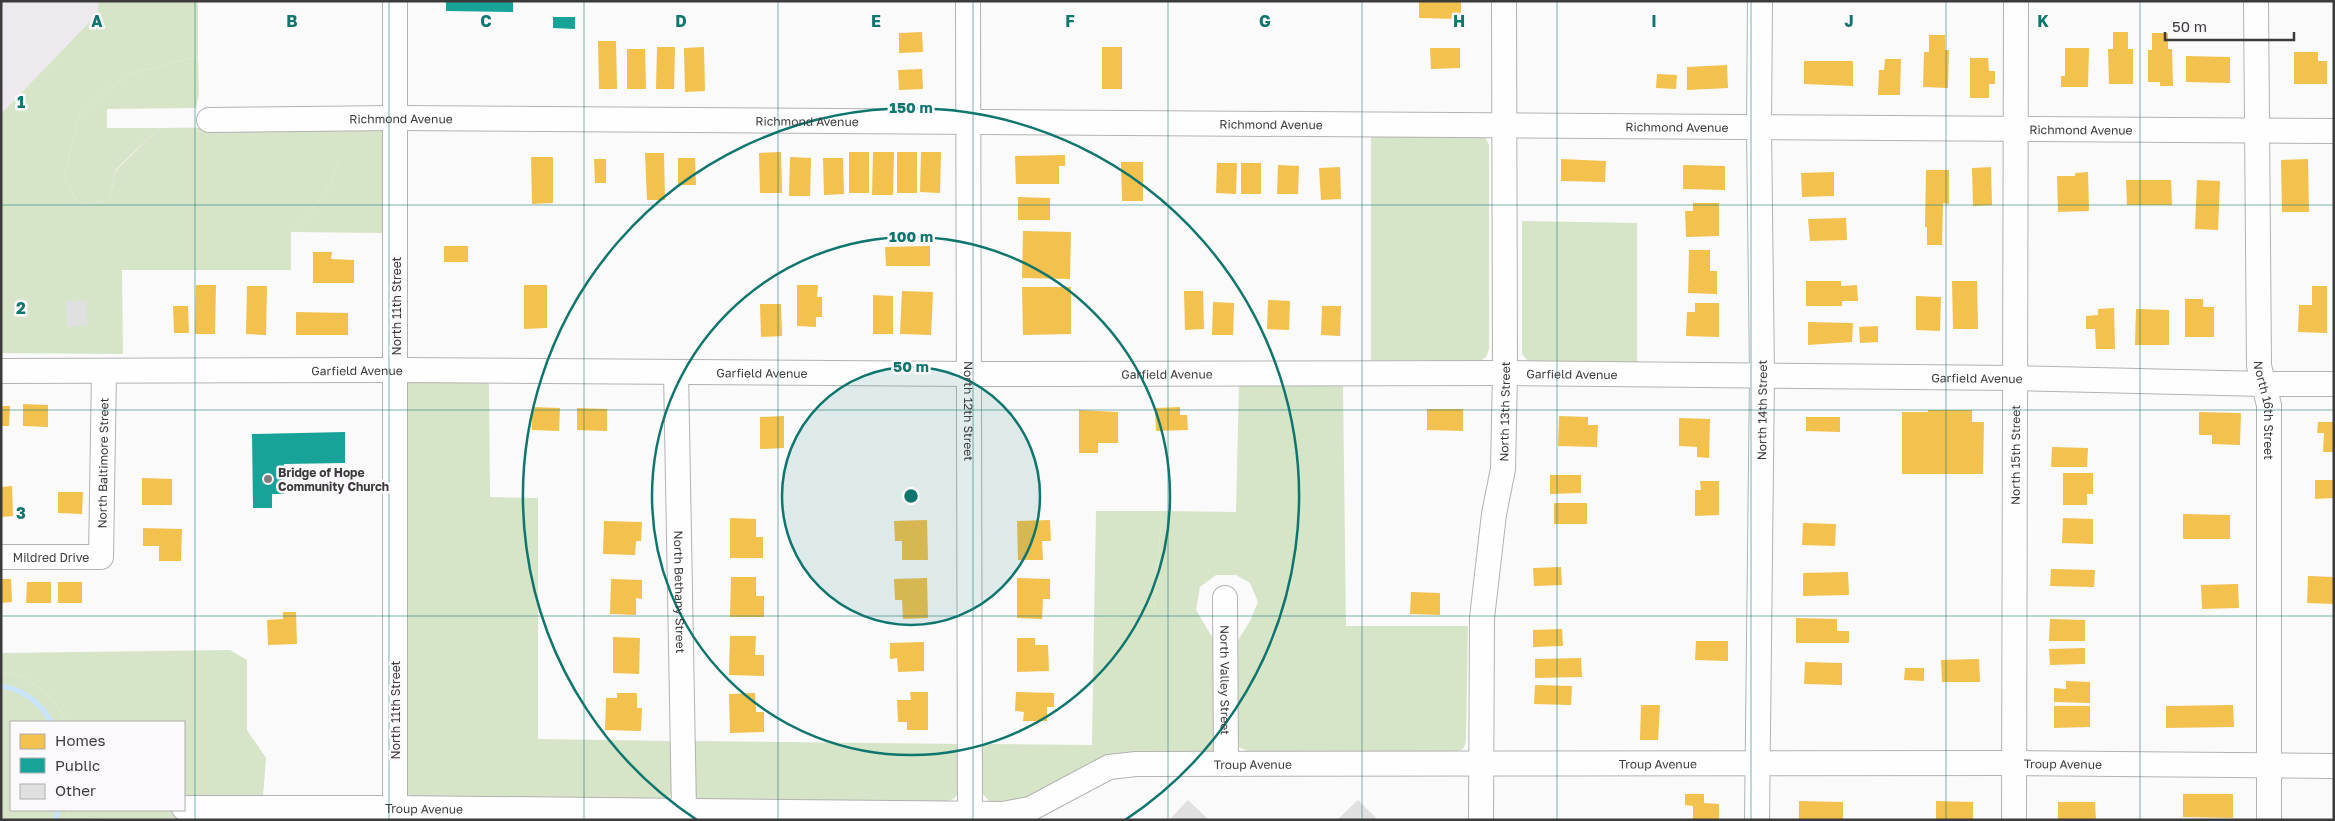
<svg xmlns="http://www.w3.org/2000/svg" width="2335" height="821" font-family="'Golos Text',sans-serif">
	<rect width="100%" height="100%" fill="#fbfafb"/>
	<path fill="#eee9ee" d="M1,1H99L97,14L1,114Z"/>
	<g fill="#d6e4c7">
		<path d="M198,56L199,94L196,108L107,109V128H159L116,169L109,200L79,206L64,175L80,114L127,75Z"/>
		<path d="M366,126L383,127V233L291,232L325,195L339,160Z"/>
		<path d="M1475,134L1485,137L1489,145V349L1486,357L1480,361L1371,360V136Z"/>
		<path d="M1522,221L1637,223V363L1539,364L1527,360L1522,354Z"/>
		<path d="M410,377L489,379L490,497L538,498V739L673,741V792L668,798L658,801L415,799L408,794L405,785V383Z"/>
		<path d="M1239,383L1343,385L1346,626H1468L1466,742L1463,749L1452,753L1249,752L1239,747L1237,730V642L1250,621L1258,602L1250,583L1236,575H1216L1200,587L1196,610L1215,642L1216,742L1213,751L1120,754L1032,798L1009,804L989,801L982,793L980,744L1092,745L1094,619L1154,611L1162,511L1236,512Z"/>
		<path d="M1,672C34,677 52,694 67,722H11V810H69L68,818L383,820H1Z"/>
		<path d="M694,741L960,744V789L955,798L944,803L702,801L694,795Z"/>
	</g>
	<g fill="#d6e5c7">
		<path d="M99,1H198V56L127,75L80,114L64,175L79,206L109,200L116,170L159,128L366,126L367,159L339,160L325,195L291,232V270H122L123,354L1,353V114L97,14Z"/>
		<path d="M1096,511H1162L1154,611L1094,619Z"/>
		<path d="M230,650L247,660V730L266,758L263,797L226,819L68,818L69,810H184V722H67C52,694 34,677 1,672V653Z"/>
	</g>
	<g fill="#f2c14e">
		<path d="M1419,1H1461V19L1419,18Z"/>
		<path d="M922,32L923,52L899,53V33Z"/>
		<path d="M2113,32H2128V49H2133V84H2109L2108,49H2113Z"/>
		<path d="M2152,33H2168V49H2172L2173,86H2160V82H2148V50H2152Z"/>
		<path d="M1929,35H1945V50H1949L1948,88L1923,87L1924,52H1929Z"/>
		<path d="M598,41H616L617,89H599Z"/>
		<path d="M657,47H675L674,89H656Z"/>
		<path d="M704,47L705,91L685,92L684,48Z"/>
		<rect x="1102" y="47" width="20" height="42"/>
		<path d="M1430,48H1460V68L1431,69Z"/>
		<path d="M2065,48H2089L2088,87H2061V76H2065Z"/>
		<path d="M627,49H645L646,89H627Z"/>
		<path d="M2294,52H2318V61H2327V84H2294Z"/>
		<path d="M2186,56L2230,57V83L2186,82Z"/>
		<path d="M1970,58H1988L1989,71H1995V84H1989V98H1970Z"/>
		<path d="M1885,59H1901L1900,95H1878L1879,70H1884Z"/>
		<path d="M1804,61H1853V86L1804,84Z"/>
		<path d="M1727,65L1728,88L1687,90V67Z"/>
		<path d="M922,69L923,89L899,90L898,70Z"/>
		<path d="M1657,74L1677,75L1676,89L1656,88Z"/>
		<path d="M781,152L782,193H760L759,153Z"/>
		<rect x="849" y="152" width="20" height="41"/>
		<path d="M873,152H894L893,195H872Z"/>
		<rect x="897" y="152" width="20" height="41"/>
		<path d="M921,152H941L940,193L920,192Z"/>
		<path d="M645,153H664L665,200H647Z"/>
		<path d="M1065,155V166H1059V184H1016L1015,156Z"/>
		<path d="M531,157H553V203L532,204Z"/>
		<path d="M790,157L811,158L810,196H789Z"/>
		<path d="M678,158H695L696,185H678Z"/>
		<path d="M823,158H843L844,194L824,195Z"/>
		<path d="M594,159H606V183H595Z"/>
		<path d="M1561,159L1606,161L1605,182L1561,181Z"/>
		<path d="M2308,159L2309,212H2282L2281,160Z"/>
		<path d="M1121,162H1143V201H1122Z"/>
		<path d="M1217,163H1237L1236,194L1216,193Z"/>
		<rect x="1241" y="163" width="20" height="31"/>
		<path d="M1278,165L1299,166L1298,194H1277Z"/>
		<path d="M1683,165L1725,166V190L1683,189Z"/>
		<path d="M1340,167L1341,199L1321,200L1319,168Z"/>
		<path d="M1991,167L1992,205L1973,206L1972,168Z"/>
		<path d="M1926,170H1949V204L1943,203L1942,245H1927V227H1925Z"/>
		<path d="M1834,172V196L1802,197L1801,173Z"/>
		<path d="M2088,172L2089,211L2058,212L2057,176H2075V173Z"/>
		<path d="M2126,180H2171L2172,205H2127Z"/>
		<path d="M2197,180L2220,181L2218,230L2195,229Z"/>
		<path d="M1018,197L1050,198V220H1018Z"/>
		<path d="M1693,203H1719V236L1686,237L1685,211H1693Z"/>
		<path d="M1846,218L1847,240L1810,241L1808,219Z"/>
		<path d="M1023,231L1071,232L1070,279L1022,278Z"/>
		<rect x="444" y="246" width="24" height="16"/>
		<path d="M930,246V266H886L885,247Z"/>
		<path d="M1689,250H1710V271H1717V294L1688,293Z"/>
		<path d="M313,252H332L331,259L354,260V283H313Z"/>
		<path d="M1806,281H1841V286L1857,285L1858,301H1842V306H1806Z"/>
		<path d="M1952,281H1977L1978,329H1953Z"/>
		<path d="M196,285H216L215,334H195Z"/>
		<path d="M524,285H547V328L524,329Z"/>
		<path d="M797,285H818L817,297H822V317H816V327L797,326Z"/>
		<path d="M247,286H267L266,335L246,334Z"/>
		<path d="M2312,286H2327V333L2298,332L2299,305H2312Z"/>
		<path d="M1022,287H1071V334L1023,335Z"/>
		<path d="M902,291L933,292L931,335L900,334Z"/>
		<path d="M1184,291H1203L1204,329L1185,330Z"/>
		<path d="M873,295L893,296V334H873Z"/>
		<path d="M1916,296L1941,297L1940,331L1916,330Z"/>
		<path d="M2185,299H2203V307H2214V337H2185Z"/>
		<path d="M1268,300L1290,301L1289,330L1267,329Z"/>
		<path d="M1213,302L1234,303L1233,335H1212Z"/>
		<path d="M1695,303H1719V337L1686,336L1687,312H1695Z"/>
		<path d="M760,304H781L782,336L761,337Z"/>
		<path d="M173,306H188L189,333H174Z"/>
		<path d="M1322,306H1341L1340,336L1321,335Z"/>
		<path d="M2114,308L2115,349H2096L2095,329H2086V316L2098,315V309Z"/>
		<path d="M2136,309L2169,310V345H2135Z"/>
		<path d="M296,312L348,313V335H296Z"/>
		<path d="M1808,322L1853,323L1852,342L1808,345Z"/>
		<path d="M1878,326V342L1860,343L1859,327Z"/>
		<path d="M23,404L48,405V427L23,426Z"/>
		<path d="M1,406H10L9,426H1Z"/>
		<path d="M532,407L560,408L559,431L532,430Z"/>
		<path d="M1180,407V415H1187L1188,430L1156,431L1155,408Z"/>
		<path d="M577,408L607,409V431L577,430Z"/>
		<path d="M1427,409H1463V431L1427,430Z"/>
		<path d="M1079,410L1118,412V443H1098V453H1079Z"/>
		<path d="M1928,410H1972V422H1984L1983,474H1902V412H1928Z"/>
		<path d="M2199,412L2241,413L2240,445L2212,444V435H2199Z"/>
		<path d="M784,416V448L760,449V417Z"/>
		<path d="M1559,416L1588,417V425H1598L1597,447L1558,446Z"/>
		<path d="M1806,417H1840V432L1806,431Z"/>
		<path d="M1679,418L1710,419L1709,458L1697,457V447L1679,446Z"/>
		<path d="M2318,422H2334V452H2323L2324,433H2317Z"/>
		<path d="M2052,447L2088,448L2087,467H2051Z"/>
		<path d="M2063,473H2093V494H2087V505H2063Z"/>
		<path d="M1550,475H1581V493L1550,494Z"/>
		<path d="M142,478L172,479V505H142Z"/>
		<path d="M2315,480H2334V498L2315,499Z"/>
		<path d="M1700,481H1719V515L1695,516V490H1701Z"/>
		<path d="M12,486L13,516L1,517V487Z"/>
		<path d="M58,492H83L82,514L58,513Z"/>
		<rect x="1554" y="503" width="33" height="21"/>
		<path d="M2183,514L2230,515V539H2183Z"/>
		<path d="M730,518L756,519V537H763V558H730Z"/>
		<path d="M2063,518L2093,519V544L2062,543Z"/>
		<path d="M927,520L928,560H902V541H895L894,521Z"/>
		<path d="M1050,520L1051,541H1042L1043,560H1018L1017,521Z"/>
		<path d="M604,521L642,522L641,541H636L635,555L603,554Z"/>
		<path d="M1803,523L1836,524L1835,546L1802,545Z"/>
		<path d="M143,528L182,529L181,561H159V546H143Z"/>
		<path d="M1561,567L1562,585L1534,586L1533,568Z"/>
		<path d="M2051,569L2095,570L2094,587L2050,586Z"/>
		<path d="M1848,572L1849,595L1803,596V573Z"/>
		<path d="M2308,576L2334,577V604L2307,603Z"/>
		<path d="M731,577H756V596H764V617H730Z"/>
		<path d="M927,578L928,618L903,619L902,600H895L894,579Z"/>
		<path d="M1017,578L1050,579V599H1043L1042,619L1017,618Z"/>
		<path d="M1,579H11L12,602L1,603Z"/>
		<path d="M611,579L642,580V599L636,598V615L610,614Z"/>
		<path d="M27,582H51V603H26Z"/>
		<rect x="58" y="582" width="24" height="21"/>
		<path d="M2238,584L2239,608L2202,609L2201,585Z"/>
		<path d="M1411,592L1440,593V615L1410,614Z"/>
		<path d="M283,612H296L297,644L268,645L267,620L283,619Z"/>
		<path d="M1796,618L1837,619V631H1849V643H1796Z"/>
		<path d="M2050,619L2085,620V641H2049Z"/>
		<path d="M1562,629L1563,646L1533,647V630Z"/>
		<path d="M730,636H756L755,655H764V676L729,675Z"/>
		<path d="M613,637L640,638L639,674L613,673Z"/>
		<path d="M1017,638H1035V645H1048L1049,671L1017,672Z"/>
		<path d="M1696,641H1728V661L1695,660Z"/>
		<path d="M924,642V671L898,672L897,658L890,659V643Z"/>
		<path d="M2085,648V664L2050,665L2049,649Z"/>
		<path d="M1581,658L1582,677L1535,678V659Z"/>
		<path d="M1979,659L1980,682H1942L1941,660Z"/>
		<path d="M1805,662L1842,663V685L1804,684Z"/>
		<path d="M1905,668H1924V681L1904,680Z"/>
		<path d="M2066,681L2090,682V703L2054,702V688L2066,689Z"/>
		<path d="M1535,685L1572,686L1571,705L1534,704Z"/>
		<path d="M910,692H928V730H907V722H898L897,700H911Z"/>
		<path d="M1016,692L1054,693V707H1047V721H1023L1024,712L1015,711Z"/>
		<path d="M617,693H637V708H642L641,731L605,730L606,698H617Z"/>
		<path d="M755,693L756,712H764V732L730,733L729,694Z"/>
		<path d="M1641,705H1660L1658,740H1640Z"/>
		<path d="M2233,705L2234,727L2166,728V706Z"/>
		<path d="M2054,706H2090V727L2054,728Z"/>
		<path d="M1685,794H1704V803L1719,804V820H1693V806L1685,805Z"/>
		<path d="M2183,794H2233V818L2183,817Z"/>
		<path d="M1799,801L1843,802V820H1799Z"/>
		<path d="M1936,801L1973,802V820H1936Z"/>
		<path d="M2058,802H2095L2096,820H2058Z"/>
	</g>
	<g fill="#17a398">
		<path d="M446,1H513V12L446,11Z"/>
		<path d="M553,17H575V29L553,28Z"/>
		<path d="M345,432V463L284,464V494H272V508H253L252,434Z"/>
	</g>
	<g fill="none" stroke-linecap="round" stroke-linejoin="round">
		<g stroke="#c9e4fe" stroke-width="5">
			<path d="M1,686C23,689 41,703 51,722"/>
			<path d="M56,820L57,810"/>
		</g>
	</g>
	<g fill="#e1e0e1">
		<path d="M86,300L87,325L67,327L66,301Z"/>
		<path d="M1188,800L1209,820H1169Z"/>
		<path d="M1358,800L1378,820H1337Z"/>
	</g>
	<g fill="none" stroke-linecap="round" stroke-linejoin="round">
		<g stroke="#b3b2b3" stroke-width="26">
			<g id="minor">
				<path id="s1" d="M968,1L970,820"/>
				<path id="s2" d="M2256,1L2259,366L2269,405V820"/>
				<path id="s3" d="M209,120L396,118L2334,131"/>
				<path id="s4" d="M1,371L396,370L971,374L1505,373L2015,378L2265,384H2334"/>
				<path id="s5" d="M676,372L684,811"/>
				<path id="s6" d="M1,557H101L104,371"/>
				<path id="s7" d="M1225,598L1226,764"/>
				<path id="s8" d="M184,808H395L1002,814L1030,809L1109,767L1136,764L2013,763L2334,766"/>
				<path d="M395,820V1"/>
				<path id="s9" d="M1481,820L1482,618L1494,514L1503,469L1505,373L1504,1"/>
				<path id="s10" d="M1757,820L1762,375L1759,128L1760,1"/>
				<path id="s11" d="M2014,820L2016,1"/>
			</g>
		</g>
		<use href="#minor" stroke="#fefefe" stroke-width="24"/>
	</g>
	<path fill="none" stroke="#0f766e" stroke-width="1" stroke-opacity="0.55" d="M195,1V820M389,1V820M584,1V820M778,1V820M973,1V820M1168,1V820M1362,1V820M1557,1V820M1751,1V820M1946,1V820M2140,1V820M1,205H2334M1,410H2334M1,616H2334"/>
	<circle cx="911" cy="496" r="129" fill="#0f766e" fill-opacity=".12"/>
	<g fill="none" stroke="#0f766e" stroke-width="2.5">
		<circle cx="911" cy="496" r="129"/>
		<circle cx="911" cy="496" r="259"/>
		<path d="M697 820A388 388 0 1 1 1125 820"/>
	</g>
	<circle fill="#7f7e7f" stroke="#fcf9fc" stroke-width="2" cx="268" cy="479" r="5"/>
	<g text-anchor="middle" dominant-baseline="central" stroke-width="5" stroke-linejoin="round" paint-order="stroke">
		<g font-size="12" fill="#3c3b3c" stroke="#fcf9fc">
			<text stroke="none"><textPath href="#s3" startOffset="192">Richmond Avenue</textPath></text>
			<text stroke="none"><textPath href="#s3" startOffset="598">Richmond Avenue</textPath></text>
			<text stroke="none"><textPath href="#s3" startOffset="1062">Richmond Avenue</textPath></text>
			<text stroke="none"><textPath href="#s3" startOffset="1468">Richmond Avenue</textPath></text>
			<text stroke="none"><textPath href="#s3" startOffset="1872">Richmond Avenue</textPath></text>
			<text transform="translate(396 306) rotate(-90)">North 11th Street</text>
			<text stroke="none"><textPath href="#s4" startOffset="356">Garfield Avenue</textPath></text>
			<text stroke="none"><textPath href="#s4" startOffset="761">Garfield Avenue</textPath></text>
			<text stroke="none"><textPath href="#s4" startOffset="1166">Garfield Avenue</textPath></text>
			<text stroke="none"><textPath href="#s4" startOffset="1571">Garfield Avenue</textPath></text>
			<text stroke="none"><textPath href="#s4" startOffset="1976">Garfield Avenue</textPath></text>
			<text stroke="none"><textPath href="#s1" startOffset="410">North 12th Street</textPath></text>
			<text stroke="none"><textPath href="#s2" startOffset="410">North 16th Street</textPath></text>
			<text stroke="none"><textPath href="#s9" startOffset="410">North 13th Street</textPath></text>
			<text stroke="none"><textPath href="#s10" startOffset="410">North 14th Street</textPath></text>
			<text stroke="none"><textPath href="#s11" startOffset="365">North 15th Street</textPath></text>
			<text stroke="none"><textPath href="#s6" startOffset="194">North Baltimore Street</textPath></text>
			<text stroke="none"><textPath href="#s6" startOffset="50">Mildred Drive</textPath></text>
			<text stroke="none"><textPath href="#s5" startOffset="220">North Bethany Street</textPath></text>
			<text stroke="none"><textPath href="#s7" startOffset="82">North Valley Street</textPath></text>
			<text transform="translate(395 710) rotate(-90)">North 11th Street</text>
			<text stroke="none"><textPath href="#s8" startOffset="1080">Troup Avenue</textPath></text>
			<text stroke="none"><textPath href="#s8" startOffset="1485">Troup Avenue</textPath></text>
			<text stroke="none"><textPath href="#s8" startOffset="1890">Troup Avenue</textPath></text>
			<text stroke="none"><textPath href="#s8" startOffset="240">Troup Avenue</textPath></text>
		</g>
		<g font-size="12" font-weight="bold" fill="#3c3b3c" stroke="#fcf9fc" text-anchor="start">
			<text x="278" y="472">Bridge of Hope<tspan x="278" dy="14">Community Church</tspan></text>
		</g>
	</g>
	<g font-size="16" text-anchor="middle" font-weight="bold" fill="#0f766e" stroke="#fcf9fc" stroke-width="5" stroke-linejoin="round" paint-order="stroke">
		<text x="97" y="27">A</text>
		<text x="292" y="27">B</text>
		<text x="486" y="27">C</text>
		<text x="681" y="27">D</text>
		<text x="876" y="27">E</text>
		<text x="1070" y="27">F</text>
		<text x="1265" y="27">G</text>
		<text x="1459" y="27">H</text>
		<text x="1654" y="27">I</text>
		<text x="1849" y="27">J</text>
		<text x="2043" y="27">K</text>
		<text x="21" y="108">1</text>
		<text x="21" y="314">2</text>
		<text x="21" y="519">3</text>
	</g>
	<circle cx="911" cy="496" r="8" fill="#0f766e" stroke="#fcf9fc" stroke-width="2.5"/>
	<g font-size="15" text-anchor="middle" font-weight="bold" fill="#0f766e" stroke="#fcf9fc" stroke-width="5" stroke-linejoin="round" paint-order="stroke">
		<text x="911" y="113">150 m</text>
		<text x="911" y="242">100 m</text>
		<text x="911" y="372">50 m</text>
	</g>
	<rect width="2335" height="821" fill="none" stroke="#3c3b3c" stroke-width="5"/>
	<rect x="10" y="721" width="175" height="90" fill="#fcf9fc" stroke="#afadaf"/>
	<rect x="20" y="734" width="25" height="15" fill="#f2c14e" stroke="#afadaf"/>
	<text x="55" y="746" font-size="15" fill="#3c3b3c">Homes</text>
	<rect x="20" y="758" width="25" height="15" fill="#17a398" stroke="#afadaf"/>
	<text x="55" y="771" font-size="15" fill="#3c3b3c">Public</text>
	<rect x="20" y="784" width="25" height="15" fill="#e1e0e1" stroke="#afadaf"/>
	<text x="55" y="796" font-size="15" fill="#3c3b3c">Other</text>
	<path d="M2165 32v8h129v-8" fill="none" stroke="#3c3b3c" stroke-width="2.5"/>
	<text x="2172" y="32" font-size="15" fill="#3c3b3c" stroke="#fcf9fc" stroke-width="4" paint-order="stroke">50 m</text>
</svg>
